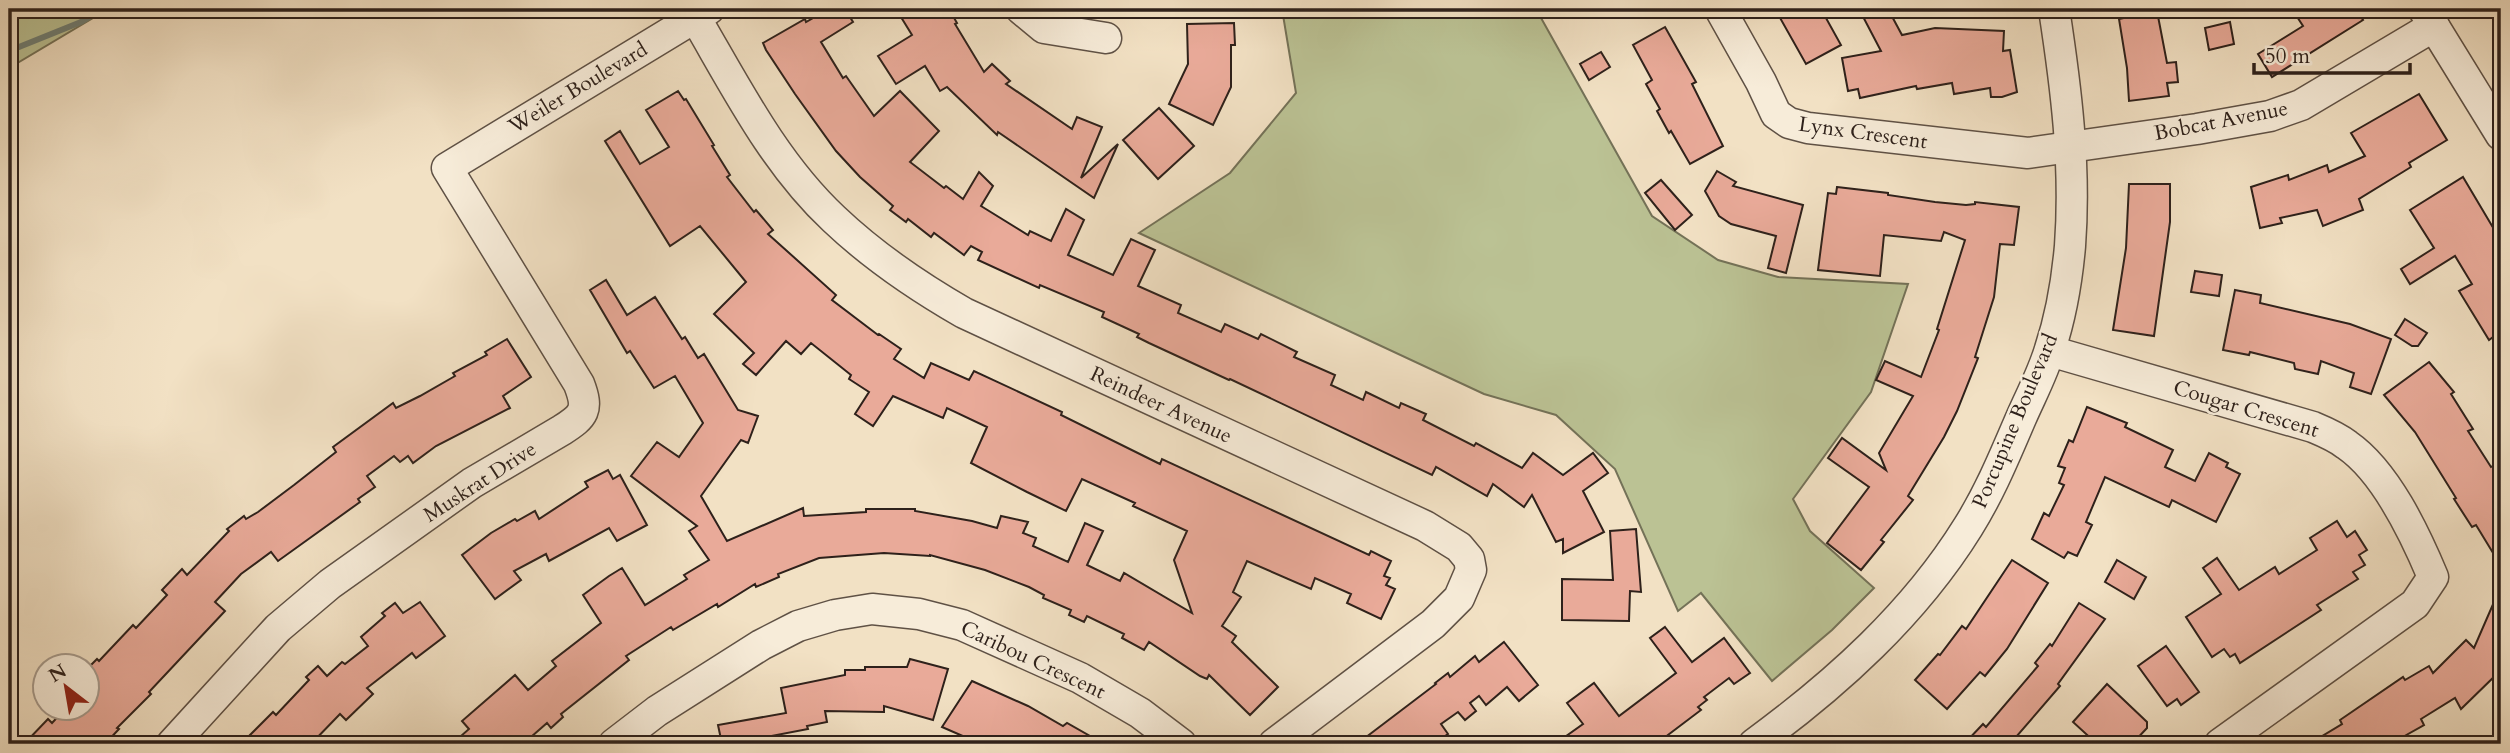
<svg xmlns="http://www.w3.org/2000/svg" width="2510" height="753" font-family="Cardo,serif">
	<rect width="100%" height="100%" fill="#f2e1c4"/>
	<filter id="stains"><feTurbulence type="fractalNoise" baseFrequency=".00286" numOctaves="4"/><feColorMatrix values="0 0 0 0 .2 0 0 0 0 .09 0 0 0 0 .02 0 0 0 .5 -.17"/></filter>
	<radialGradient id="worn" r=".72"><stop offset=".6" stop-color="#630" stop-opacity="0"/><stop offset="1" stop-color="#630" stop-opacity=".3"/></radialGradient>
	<g fill="#bbc294" stroke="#747258" stroke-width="2">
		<path d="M9,9H108L9,68Z"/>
		<path d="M1282,9H1536L1652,216L1718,260L1778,277L1908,284L1871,392L1793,499L1810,531L1874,588L1832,630L1772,681L1701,593L1678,611L1615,469L1556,415L1484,394L1139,233L1230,173L1296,93Z"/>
	</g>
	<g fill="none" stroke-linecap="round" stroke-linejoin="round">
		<path stroke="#6f7f76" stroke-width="6" d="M9,51L81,22L103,9"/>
	</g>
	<g fill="#e9aa99" stroke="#2e211b" stroke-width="2">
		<path d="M829,9H845L853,22L821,42L843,78L846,76L874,116L900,91L939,131L910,162L944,188L946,186L963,199L979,172L993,186L981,206L1028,235L1030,231L1051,241L1066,209L1084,220L1068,255L1113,275L1131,239L1155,250L1138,286L1181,305L1178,313L1221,332L1225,324L1258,339L1261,334L1297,352L1294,357L1335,375L1331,385L1363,400L1366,392L1399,408L1401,403L1426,414L1423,420L1474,446L1476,443L1522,468L1533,453L1563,475L1593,453L1608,473L1583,491L1604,532L1563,553V539L1556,542L1532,495L1524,507L1493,484L1487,496L1436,467L1432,475L1230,379L1229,380L1149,343L1137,337L1139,334L1102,317L1104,312L1040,285L1039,288L978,260L982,252L971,246L964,255L934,233L931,237L908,219L906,222L890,210L893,206L860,177L836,151L795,94L766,50L763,43L805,19L806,22Z"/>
		<path d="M896,9H949L957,23L955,24L984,72L992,64L1010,81L1006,84L1072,129L1077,117L1102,127L1081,178L1118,144L1094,198L998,132L997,135L947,87L940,91L925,66L896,84L878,56L912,35Z"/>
		<path d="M1775,9H1821L1841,45L1806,64Z"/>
		<path d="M1859,9H1888L1902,35L1935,28L2004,31L2003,51L2010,50L2017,92L2002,97H1991L1990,88L1954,94L1952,83L1917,89L1916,86L1860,98L1858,89L1848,91L1842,58L1881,51Z"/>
		<path d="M2292,9H2356L2363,20L2272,77L2258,54L2303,26Z"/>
		<path d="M2157,11L2167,63L2176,62L2178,82L2167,83L2169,96L2129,101L2127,68L2119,19Z"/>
		<path d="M2230,22L2234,44L2209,50L2205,28Z"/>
		<path d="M1234,23L1235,45H1231V87L1213,125L1169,104L1188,64L1187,24Z"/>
		<path d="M1665,27L1696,82L1692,84L1723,146L1690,164L1671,131L1669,133L1657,111L1660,109L1646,84L1652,80L1633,45Z"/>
		<path d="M1601,52L1610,67L1589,80L1580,64Z"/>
		<path d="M678,91L684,100L686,99L714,145L712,146L730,175L727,177L754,212L756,210L773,230L768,234L836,295L832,300L878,335L879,334L901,349L894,359L924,378L931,363L969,380L974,371L1062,412L1061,415L1160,464L1162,459L1369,555L1371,551L1391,561L1384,576L1390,578L1386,585L1395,589L1381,619L1347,603L1351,594L1315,578L1311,589L1247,561L1233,592L1241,597L1222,626L1236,636L1232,642L1278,687L1250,715L1209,675L1207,679L1200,676L1149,642L1144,650L1122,638L1124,634L1087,616L1084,622L1069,615L1071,610L1043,598L1044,595L1029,587L985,570L930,555V556L884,553L819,558L778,574L779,577L756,587L755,584L718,607L717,604L673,630L671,627L626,656L629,660L561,714L563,717L551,728L547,723L523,744H452L469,729L462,721L515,675L528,690L556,666L552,661L601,623L583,595L609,576L622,568L645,605L687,579L684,575L709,560L689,531L697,526L631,476L657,442L679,457L703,423L675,376L654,388L630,351L627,353L590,290L606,280L627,315L655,297L682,339L685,337L698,358L704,354L738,410L758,416L748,443L741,440L701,496L727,541L803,508L804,516L866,512V509H915V511L972,521L997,528L1001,516L1028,522L1023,533L1036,538L1033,546L1068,562L1085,523L1103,531L1087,565L1120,581L1124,573L1192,613L1174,560L1187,531L1133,506L1135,503L1082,479L1066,511L1027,492L971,463L987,427L947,408L943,418L893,396L873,426L855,414L869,392L849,379L851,375L811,343L801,354L786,341L756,375L743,364L754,353L714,314L746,282L700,226L670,246L605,141L620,131L640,164L669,147L646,110Z"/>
		<path d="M2419,94L2447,140L2409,163L2411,167L2359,199L2363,210L2323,226L2317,210L2280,218L2282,223L2260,228L2251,187L2288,175L2289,180L2327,165L2329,172L2365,156L2351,133Z"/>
		<path d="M1159,108L1194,146L1158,179L1123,140Z"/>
		<path d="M1717,171L1736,182L1733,186L1803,205L1786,273L1768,268L1776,236L1731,224L1719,216L1705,191Z"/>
		<path d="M2463,177L2501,241V331L2489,340L2459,291L2472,284L2455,256L2410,284L2401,269L2434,248L2410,210Z"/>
		<path d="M1661,180L1692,215L1675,230L1645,193Z"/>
		<path d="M2129,184H2170V222L2154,336L2113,330L2126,248Z"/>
		<path d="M1837,187L1888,193V195L1935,202L1966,205L1975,204V202L2019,207L2014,245L2000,244L1994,297L1975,357L1978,358L1957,411L1944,437L1908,496L1913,500L1881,540L1884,542L1861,570L1827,543L1869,487L1828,458L1842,438L1886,470L1879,453L1913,396L1876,380L1885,361L1921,377L1939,330L1937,329L1965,240L1944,232L1941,241L1884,235L1880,276L1818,270L1828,193L1836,194Z"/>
		<path d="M2195,271L2222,275L2219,296L2191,292Z"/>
		<path d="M2235,290L2261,295L2260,303L2350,324L2391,339L2371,394L2350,387L2354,373L2321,361L2318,374L2295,369L2294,363L2250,352L2249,355L2223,350Z"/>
		<path d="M2405,319L2427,333L2418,346H2412L2395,335Z"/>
		<path d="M507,339L531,377L503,396L510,408L436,446L413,463L408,456L400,462L394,456L367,476L375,487L358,499L360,502L278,561L271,552L241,574L215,602L225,611L149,692L151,694L117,728L119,729L105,744H24L48,719L52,723L66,708H88V668L97,659L99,661L133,625L136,628L167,595L162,590L182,569L187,575L229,531L227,529L244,516L246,519L258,512L294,485L336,452L333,447L393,403L396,408L420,396L455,376L453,373L487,355L485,352Z"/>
		<path d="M2429,362L2454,392L2451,394L2473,429L2468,431L2491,467L2501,461V566L2476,525L2472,527L2454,499L2456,498L2415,432L2384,395Z"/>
		<path d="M2087,407L2127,423L2125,427L2173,450L2165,467L2195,481L2209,453L2228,463L2226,467L2240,474L2216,522L2172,500L2169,507L2105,477L2086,522L2092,525L2077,556L2068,552L2064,558L2032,539L2044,513L2049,516L2064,485L2059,483L2065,468L2058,466L2069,440L2073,442Z"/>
		<path d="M608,470L613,479L620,475L647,525L617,541L609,528L549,561L546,554L514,571L521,580L495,599L462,555L491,533L515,519L517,521L535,511L539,519L588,487L585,482Z"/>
		<path d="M2337,521L2347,537L2355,531L2367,550L2359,555L2365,565L2353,572L2358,579L2317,605L2321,610L2240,663L2235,654L2230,657L2224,649L2212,657L2186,617L2221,594L2203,568L2217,558L2239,590L2275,567L2279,574L2317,550L2310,538Z"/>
		<path d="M1636,529L1641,592L1630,591L1629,621L1562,620V579L1613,580L1610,531Z"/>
		<path d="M2012,560L2048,583L2007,649L1985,676L1980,672L1947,709L1915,680L1938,654L1940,655L1962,626L1966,629Z"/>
		<path d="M2117,560L2146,577L2134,599L2105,582Z"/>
		<path d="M2501,586V670L2461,709L2455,698L2421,719L2424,725L2401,738L2405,744H2309L2342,724L2340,720L2403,677L2405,680L2429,666L2433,673L2466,640L2474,648Z"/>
		<path d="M420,602L445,636L416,658L412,653L367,688L373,694L346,720L340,714L311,744H241L273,712L276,715L309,680L306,677L318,666L327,676L342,662L345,664L368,646L361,637L385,616L382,613L395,603L403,613Z"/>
		<path d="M2079,603L2105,619L2058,684L2060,686L2010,744H1964L1983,724L1986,727L2038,666L2035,663L2050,644L2052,646Z"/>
		<path d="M1665,627L1692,662L1724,638L1750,673L1734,684L1729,678L1704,697L1707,700L1698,707L1701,710L1656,744H1555L1583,724L1567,703L1594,683L1619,716L1676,673L1650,638Z"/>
		<path d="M1504,642L1538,685L1519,701L1507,687L1486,705L1479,696L1470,703L1476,711L1465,720L1458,712L1441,724L1448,734L1433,744H1357L1436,684L1435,683L1448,673L1450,677L1475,656L1479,662Z"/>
		<path d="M2166,646L2199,692L2181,705L2177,699L2167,706L2138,666Z"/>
		<path d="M910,659L948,669L933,720L884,706V712L825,711L827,722L807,726L808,729L766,737L767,744H722L718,725L786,713L781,688L845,675V670H865V667H907Z"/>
		<path d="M972,681L1028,706L1063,726L1067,723L1104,744H981L942,727Z"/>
		<path d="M2107,684L2147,722V728L2133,743L2127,738L2121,744H2097L2073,722Z"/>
	</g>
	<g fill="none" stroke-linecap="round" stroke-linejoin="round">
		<g stroke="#5f5145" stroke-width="33">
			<g id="minor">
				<path d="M1021,9L1044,28L1106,38"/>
				<path d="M1720,9L1761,82L1776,114L1789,123L1808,128L2028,153L2197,129L2270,116L2301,105L2434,26"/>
				<path d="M2424,10L2501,135"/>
				<path d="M695,17C736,87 774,163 834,219C873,256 917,286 964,313L1425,526L1459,547L1469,559L1471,570L1459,598L1433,624L1274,744"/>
				<path d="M2050,351L2313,427C2325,432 2337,437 2347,445C2386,472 2415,534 2433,577L2415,604L2220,744"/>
				<path d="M172,744L278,628L330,584L472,483L562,430C584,416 589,410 579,384L447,168L709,9"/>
				<path d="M614,744L657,711L761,645L798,626L835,615L872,609L919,614L962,625L1080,678L1140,713L1181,744"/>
				<path d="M1754,744C1836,684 1914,614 1968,527C1990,492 2005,455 2021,418C2031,395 2043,373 2050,349C2061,316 2067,280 2070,246C2076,166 2066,87 2054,9"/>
			</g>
		</g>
		<use href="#minor" stroke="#f7ecd9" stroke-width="30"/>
	</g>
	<g text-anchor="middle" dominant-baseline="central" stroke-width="5" stroke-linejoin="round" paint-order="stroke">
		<g font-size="21" fill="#2e211b" stroke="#f7ecd9">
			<text transform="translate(578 88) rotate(-31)">Weiler Boulevard</text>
			<text transform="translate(2221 121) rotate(-11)">Bobcat Avenue</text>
			<text transform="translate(1863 133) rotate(8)">Lynx Crescent</text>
			<text transform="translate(1161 405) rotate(25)">Reindeer Avenue</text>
			<text transform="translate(2246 409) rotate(17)">Cougar Crescent</text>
			<text transform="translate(2015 421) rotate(-67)">Porcupine Boulevard</text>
			<text transform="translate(480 482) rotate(-33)">Muskrat Drive</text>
			<text transform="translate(1033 660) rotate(25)">Caribou Crescent</text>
		</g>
	</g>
	<rect width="2510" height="753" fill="none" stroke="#f2e1c4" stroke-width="35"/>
	<rect x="10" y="10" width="2489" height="732" fill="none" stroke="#2e211b" stroke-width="3.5"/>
	<rect x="18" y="18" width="2475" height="718" fill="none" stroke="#2e211b" stroke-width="2"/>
	<g transform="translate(66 687) rotate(329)"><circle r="33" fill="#f7ecd9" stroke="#a79b8d" stroke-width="2"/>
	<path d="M0-5L12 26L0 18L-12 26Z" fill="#8f2418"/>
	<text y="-10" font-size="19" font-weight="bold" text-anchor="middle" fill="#2e211b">N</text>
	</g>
	<path d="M2254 63v10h156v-10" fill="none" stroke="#2e211b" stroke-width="3.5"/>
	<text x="2265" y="63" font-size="21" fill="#2e211b" stroke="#f7ecd9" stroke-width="5" paint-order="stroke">50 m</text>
	<rect width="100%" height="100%" filter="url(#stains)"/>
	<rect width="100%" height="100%" fill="url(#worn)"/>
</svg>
